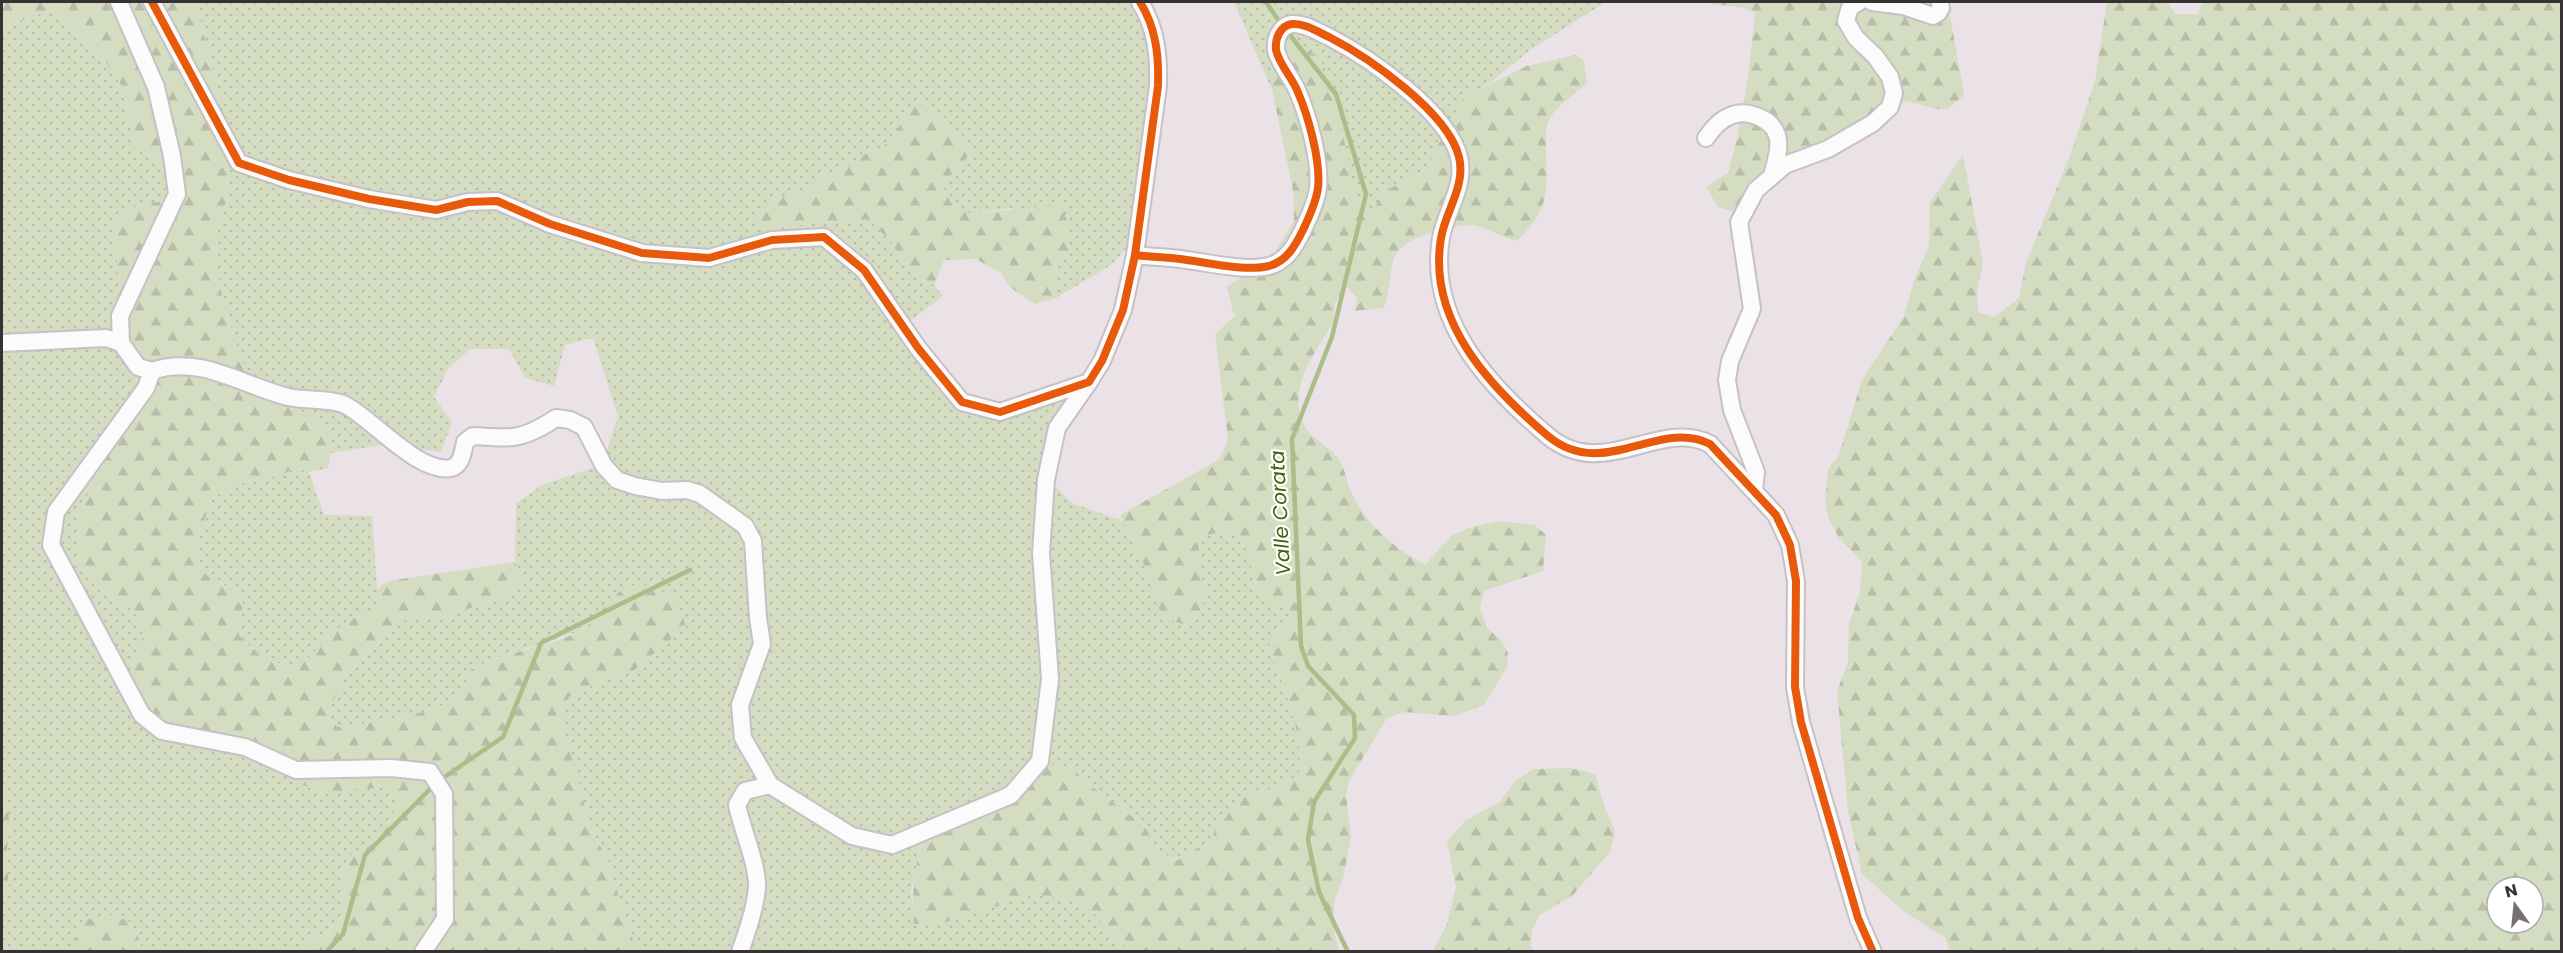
<svg xmlns="http://www.w3.org/2000/svg" width="2563" height="953" font-family="Poppins,sans-serif">
	<defs>
		<pattern id="grass-dots" width="8" height="8" patternUnits="userSpaceOnUse" patternTransform="scale(1.5)"><rect width="8" height="8" fill="#d4dcc2"/><path d="M2 2h.1M6 6h.1" fill="none" stroke="#b7bda7" stroke-width="1.8" stroke-linecap="round"/></pattern>
		<pattern id="forest-firs" width="22" height="20" patternUnits="userSpaceOnUse" patternTransform="scale(1.5)"><rect width="22" height="20" fill="#d4dcc2"/><path d="M5 1l3.5 6h-7zM16 11l3.5 6h-7z" fill="#b7bda7"/></pattern>
	</defs>
	<rect width="100%" height="100%" fill="#ebe2e7"/>
	<g fill="url(#grass-dots)">
		<path d="M196,2H787L793,5L795,2H1144L1156,78L1144,126L1132,243L1111,265L1056,298L1054,273L1069,250L1012,208L972,214L954,209L942,185L964,162L956,131L941,114L907,110L897,131L884,146L861,156L841,170L823,174L813,189L769,201L766,233L801,225L868,219L888,239L919,280L934,285L943,296L901,328L956,404L993,420L1026,407L1064,401L1053,447L1041,471L1072,503L1123,521L1147,571L1163,617L1186,625L1198,614L1205,598L1197,556L1202,536L1224,531L1241,537L1251,558L1254,582L1279,605L1293,612L1269,646C1283,689 1304,728 1299,774L1277,788L1247,794L1228,814L1206,844L1177,861L1156,849L1145,826L1091,786L1071,767L1001,795L921,844L911,892L915,924L993,906L1032,895L1062,898L1083,904L1097,916L1114,937L1133,951H637L624,915L608,860L593,834L587,814L561,719L567,698L606,679L632,672L685,626L621,591L606,608L580,631L494,659L470,670C468,677 464,690 459,695C437,715 368,724 338,727L326,716L345,676L374,648L393,623L415,618L442,617L489,602L514,593L523,582L515,562L516,503L544,484L602,465L618,416L593,338L565,345L554,386L525,378L509,349H470L448,369L434,397L452,422L441,452L388,444L331,453L329,437L250,380L238,350L223,301L217,270L218,230L228,193L230,141Z"/>
		<path d="M1234,2H1606L1530,50L1490,83L1465,96L1437,143L1429,166L1406,181L1382,192L1374,214L1356,198L1341,132L1270,53L1272,90Z"/>
		<path d="M57,10L98,51L122,86L130,126L161,164L167,180L164,201L142,204L114,216L119,291L111,314L131,355L140,388L99,469L79,515L78,559L91,581L102,592L127,606L140,617L143,637L133,665L201,735H231L242,745L365,788H387L403,800L370,846L349,856L340,886L343,913L328,932L306,943L302,951H142L139,939L70,949V951H2V898L9,885L6,859L10,822L2,787V34L25,18Z"/>
		<path d="M297,469L309,472L324,515L372,516L377,589L382,608L356,617L330,634L312,655L298,666C268,665 252,651 234,629L242,613L226,586L203,574L196,550L201,525L213,498L235,483L256,482Z"/>
	</g>
	<g fill="url(#forest-firs)" fill-rule="evenodd">
		<path d="M2,2H196L230,141L228,193L218,230L217,270L223,301L238,350L250,380L317,420L329,437L331,453L328,468L309,472L297,469L256,482L235,483L213,498L202,525L196,550L203,573L243,597L242,613L234,629C253,652 267,665 298,666L312,655L329,634L356,617L382,608L377,589L388,581L515,562L523,582L514,593L489,602L442,617L415,618L393,623L374,648L345,676L326,717L338,727C368,724 437,715 459,695C464,690 468,677 470,670C504,651 544,649 578,632C595,623 608,600 621,591C641,577 664,588 677,604C682,610 683,619 686,626L632,672L606,679L567,698L561,719L587,814L593,834L608,860L624,915L637,951H302L306,943L328,932L343,913L340,886L349,856L370,846L402,800L387,788H365L323,794L288,778L231,735L160,738L133,717L128,693L133,665L143,637L140,617L127,606L101,592L91,581L78,559L79,514L99,469L140,388L131,355L111,314L119,291L114,216L142,204L164,201C169,165 162,165 134,147L122,86L98,51L57,10L25,18L2,34Z"/>
		<path d="M1711,2H1940L1950,15L1964,95L1948,109H1936L1906,101L1878,111L1782,171L1742,214L1718,207L1706,187L1728,173C1743,121 1750,67 1755,13L1744,8L1713,4Z"/>
		<path d="M2107,2H2168L2175,14H2198L2202,2H2561V951H1950L1945,938L1902,910L1862,874L1848,811L1837,691L1848,662L1849,624L1860,592L1862,562L1839,538L1828,518L1825,499L1828,469L1839,455L1862,380L1904,316L1915,278L1929,246L1930,202L1963,155L1983,263L1977,293L1978,312L1994,317L2019,298L2026,263L2069,158L2095,81ZM2497,887H2533V923H2497Z"/>
		<path d="M1294,40L1320,58L1333,88L1356,198L1373,214L1382,192L1406,181L1429,166L1437,143L1465,96L1527,66L1576,55L1584,61L1587,83C1578,91 1555,108 1550,118C1544,129 1546,142 1546,154C1548,196 1547,211 1517,241C1508,239 1477,225 1474,225C1453,225 1402,236 1394,258C1389,273 1390,291 1384,308L1355,311L1357,298L1347,287C1344,292 1338,297 1336,302C1333,309 1336,318 1332,324C1316,352 1290,383 1301,418C1307,440 1333,445 1342,465C1346,474 1347,483 1351,492C1368,527 1392,546 1425,565L1452,535L1475,526L1499,521L1535,525L1546,535L1543,571L1484,591L1480,608L1487,628L1501,640L1508,653L1507,667L1484,705L1454,716L1404,712L1387,718L1349,781L1346,795L1351,837L1343,878L1334,902V930L1339,951H1133L1114,937L1097,916L1083,904L1062,898L1032,895L946,922L914,924C911,886 914,856 932,822L1001,795L1018,772L1038,763L1071,767L1091,786L1145,826L1156,849L1176,861L1206,844L1228,814L1247,794L1277,788L1299,774C1304,728 1283,689 1269,646L1293,612L1260,599C1253,578 1250,557 1241,537L1224,531L1202,536L1197,556L1205,598L1198,614L1186,625L1162,617L1147,571L1120,515L1220,459L1228,439L1215,334L1236,315H1234L1227,287L1274,254L1294,220L1293,191L1271,84L1270,53Z"/>
		<path d="M925,103L941,114L975,149L942,185L954,209L972,214L1061,204L1069,227V250L1054,273L1056,298L1035,304L1011,288L1001,273L976,259L944,260L934,285L919,280L888,239L868,219L801,225L766,233L758,219L762,210L769,201L812,189L823,174L841,170L861,156L884,146L897,131L907,110Z"/>
		<path d="M1570,768L1595,774L1603,803L1615,831L1610,852L1572,896L1539,915L1532,931L1531,946L1534,951H1433L1447,924L1456,887L1447,841L1466,820L1500,802L1516,780L1534,769Z"/>
		<path d="M2,787L10,822L6,859L9,885L2,898Z"/>
		<path d="M108,914L129,921L139,939L142,951H70L83,921Z"/>
	</g>
	<g fill="none" stroke-linecap="round" stroke-linejoin="round">
		<g stroke="#abbd88" stroke-width="4.5">
			<path d="M1266,2L1281,24"/>
			<path d="M1286,30L1336,94L1366,194L1332,337L1292,439L1301,646L1308,666L1354,715L1355,738L1314,802L1308,840L1319,892L1348,952"/>
			<path d="M440,780L503,737L541,643L690,570"/>
			<path d="M326,952L343,934L365,855L434,785"/>
		</g>
		<g stroke="#c7c0c4" stroke-width="20">
			<g id="minor">
				<path d="M119,2L156,87L172,156L177,194L120,316L121,343"/>
				<path d="M152,2L239,163L289,180L369,199L436,210L468,202L497,201L550,224L642,253L709,258L772,240L824,237L864,270L918,348L962,402L1000,412L1089,382L1102,361L1123,310L1135,255L1158,86C1159,55 1156,28 1140,2"/>
				<path d="M1872,2L1903,6L1933,16L1938,13L1941,8L1940,2"/>
				<path d="M1706,138C1712,129 1719,120 1730,116C1745,109 1771,117 1777,135C1781,148 1775,163 1772,176"/>
				<path d="M1135,255C1150,257 1165,257 1180,259C1205,262 1245,272 1269,266C1287,261 1295,246 1303,230C1309,217 1316,203 1318,188C1321,161 1308,115 1297,90C1291,76 1279,64 1276,50C1275,38 1280,26 1292,24C1305,23 1318,32 1329,37C1368,57 1448,112 1459,157C1466,186 1446,210 1441,238C1427,321 1490,387 1548,436C1603,482 1659,418 1710,444L1776,515L1790,545L1796,581L1795,687L1801,722L1858,918L1873,952"/>
				<path d="M2,343L106,338L121,343L138,367L152,371"/>
				<path d="M152,371C200,354 243,386 288,397C304,401 333,398 347,406C373,420 419,474 451,468C462,465 463,451 465,442L473,436C512,439 523,440 556,418L570,420L584,427L604,466L617,480L635,486L662,491L687,490L700,494L745,526L753,541L758,618L762,644L740,705L743,738L770,785"/>
				<path d="M152,371L146,388L56,512L51,545L142,715L162,731L245,747L296,770L391,768L430,772L444,794L445,919L423,952"/>
				<path d="M1754,490L1756,472L1732,410L1727,380L1730,361L1752,309L1739,222L1756,190L1785,165L1828,149L1873,123L1890,107L1894,93L1890,77L1875,56L1856,38L1846,21L1850,7L1859,2"/>
				<path d="M770,785L852,836L892,845L1011,795L1040,761L1050,679L1041,553L1046,480L1057,428L1089,382"/>
				<path d="M740,952C747,932 755,909 757,888C758,865 742,829 737,805L745,791L770,785"/>
			</g>
		</g>
		<use href="#minor" stroke="#fcfbfb" stroke-width="16"/>
		<g stroke="#fff" stroke-width="11">
			<g id="cycleway">
				<path d="M152,2L239,163L289,180L369,199L436,210L468,202L497,201L550,224L642,253L709,258L772,240L824,237L864,270L918,348L962,402L1000,412L1089,382L1102,361L1123,310L1135,255L1158,86C1159,55 1156,28 1140,2"/>
				<path d="M1135,255C1150,257 1165,257 1180,259C1205,262 1245,272 1269,266C1287,261 1295,246 1303,230C1309,217 1316,203 1318,188C1321,161 1308,115 1297,90C1291,76 1279,64 1276,50C1275,38 1280,26 1292,24C1305,23 1318,32 1329,37C1368,57 1448,112 1459,157C1466,186 1446,210 1441,238C1427,321 1490,387 1548,436C1603,482 1659,418 1710,444L1776,515L1790,545L1796,581L1795,687L1801,722L1858,918L1873,952"/>
			</g>
		</g>
		<use href="#cycleway" stroke="#e8590c" stroke-width="8"/>
	</g>
	<g text-anchor="middle" dominant-baseline="central" stroke-width="4.5" stroke-linejoin="round" paint-order="stroke">
		<g font-size="20" font-style="italic" fill="#47610a" stroke="#fff">
			<text transform="translate(1280 513) rotate(-93)">Valle Corata</text>
		</g>
	</g>
	<rect width="2563" height="953" fill="none" stroke="#373134" stroke-width="6"/>
	<g transform="translate(2515 905) rotate(345)"><circle r="28" fill="#ffffff" stroke="#afadae" stroke-width="1.5"/>
	<path d="M0-4.5L10 22L0 15L-10 22Z" fill="#766f73"/>
	<text y="-9" font-size="16" font-weight="bold" text-anchor="middle" fill="#373134">N</text>
	</g>
</svg>
